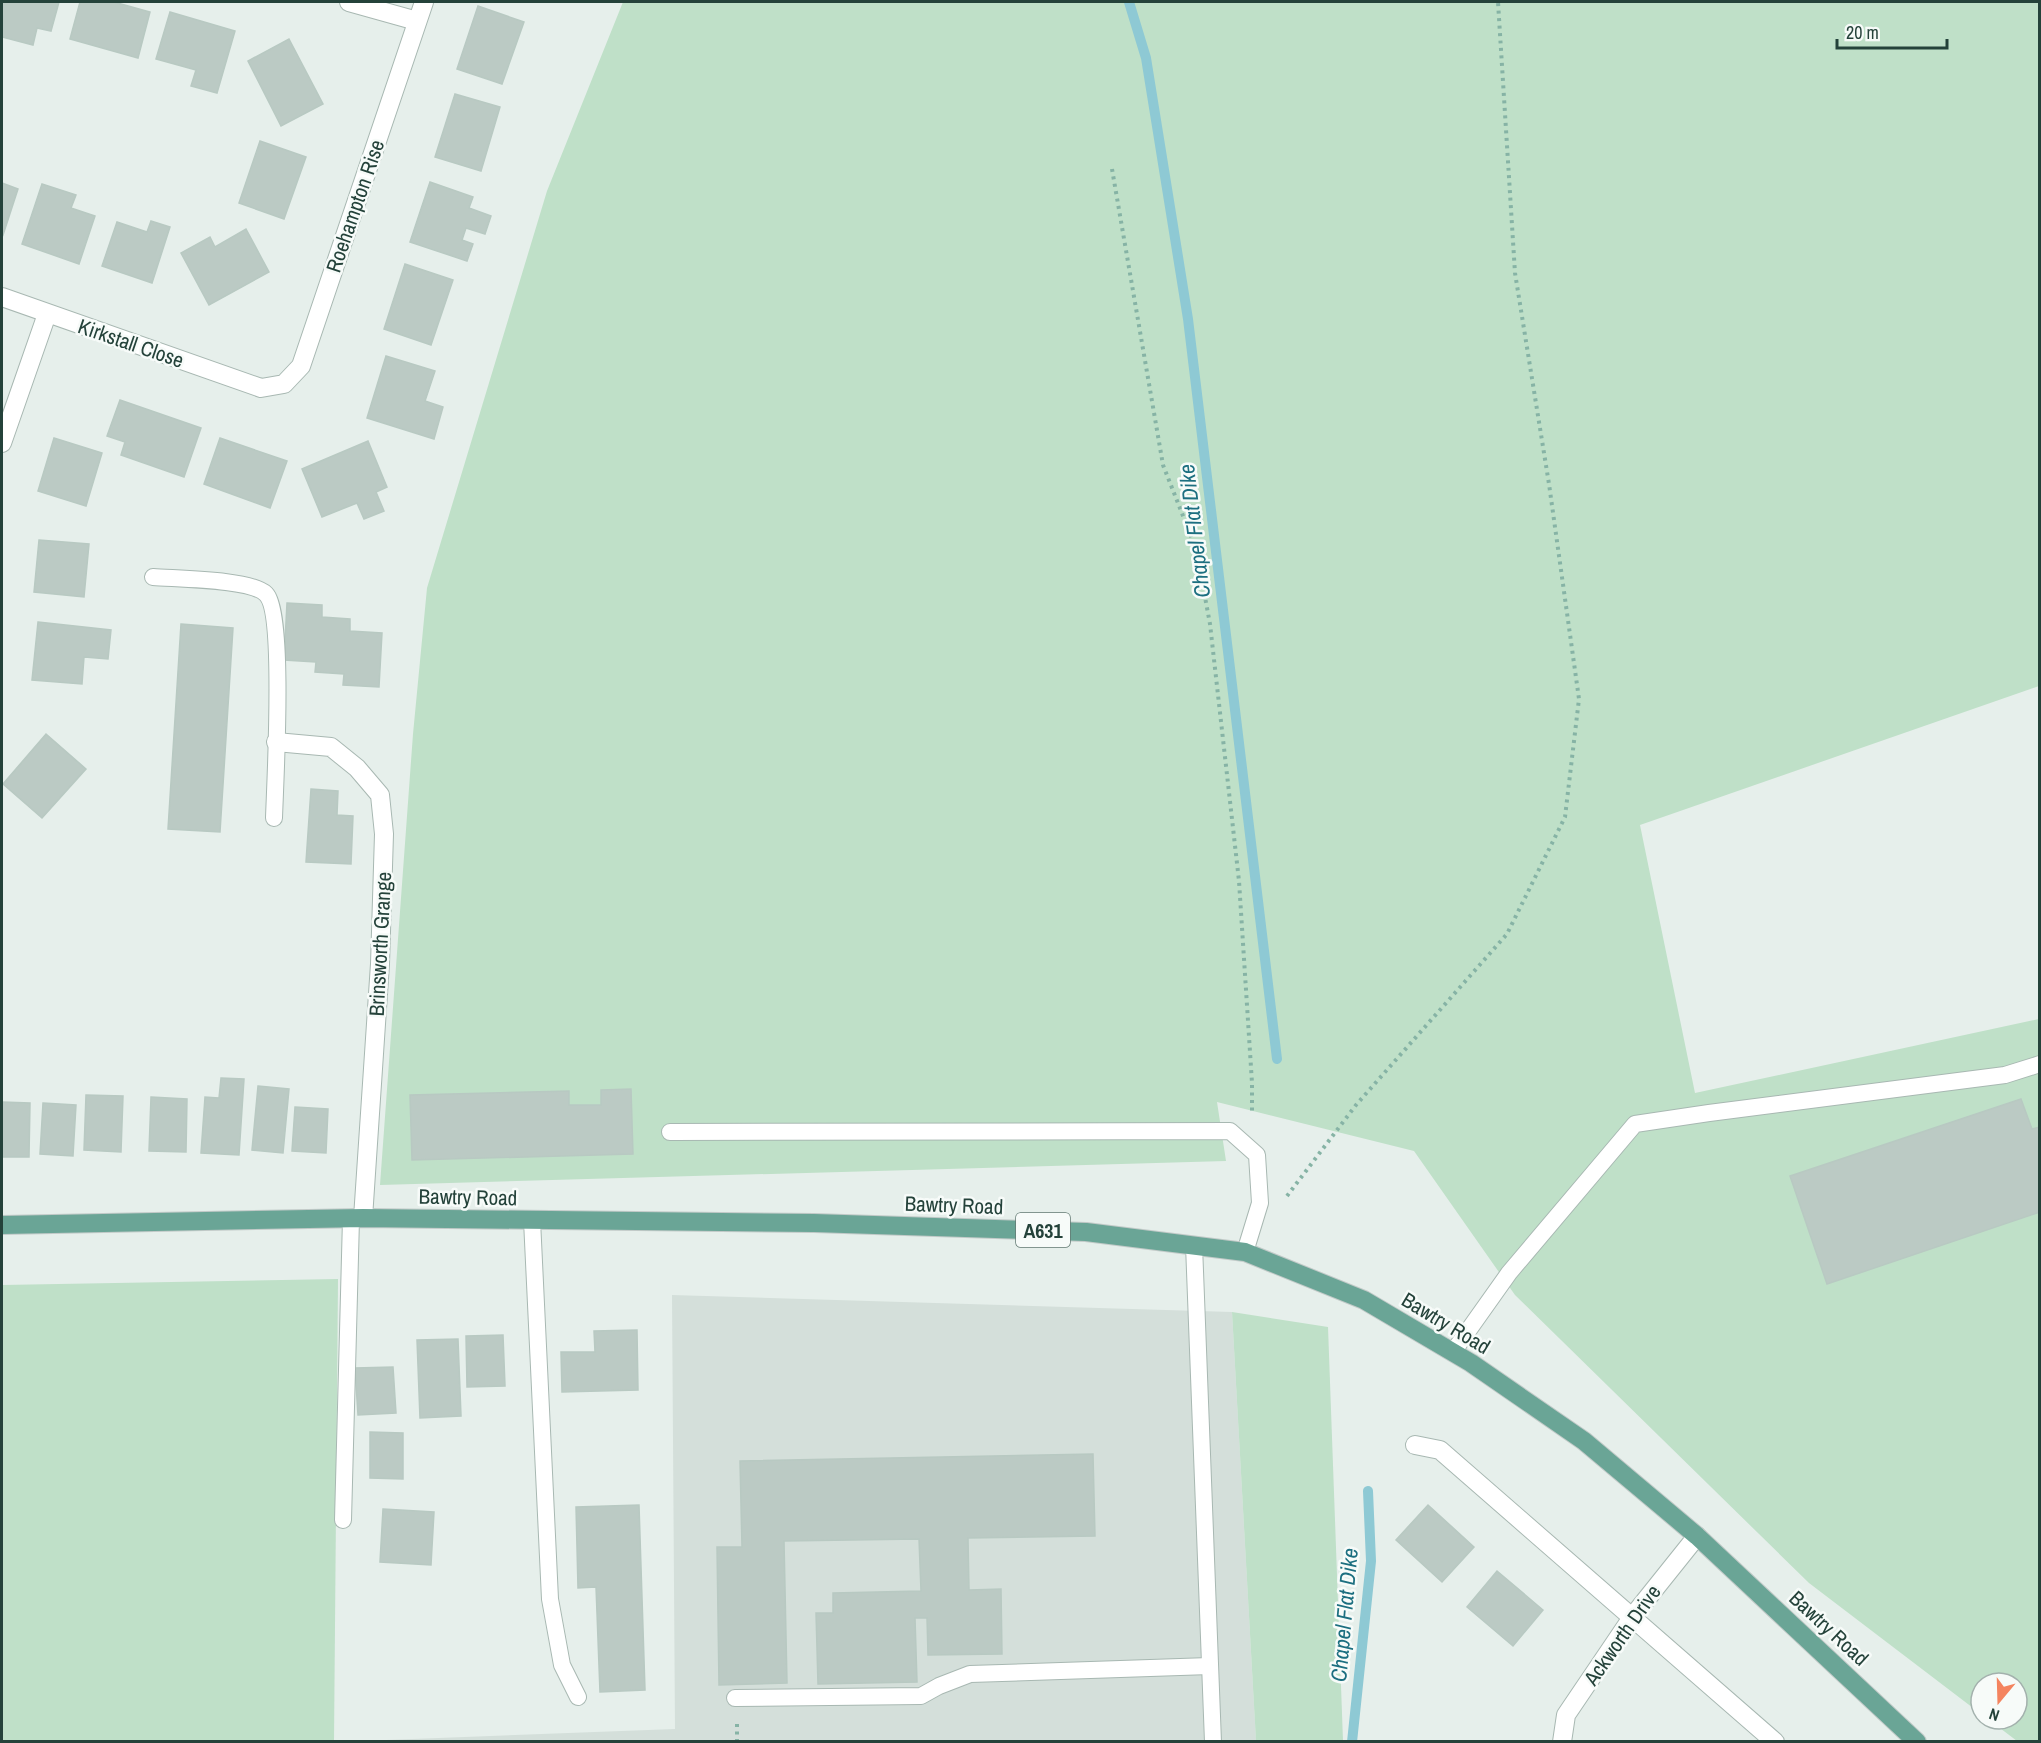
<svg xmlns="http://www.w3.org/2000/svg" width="2041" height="1743" font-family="'Archivo Narrow',sans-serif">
	<rect width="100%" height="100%" fill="#e6efeb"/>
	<path fill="#d4dfda" d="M672,1295L1232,1312L1256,1741L334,1742L675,1729Z"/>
	<g fill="#bfe0c8">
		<path d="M623,2H2039V686L1640,825L1695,1093L2039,1019V1741H2017L1988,1719H2017V1683H1981V1714L1809,1583L1515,1295L1414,1151L1217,1102L1226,1161L380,1185L413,734L427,588L547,191Z"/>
		<path d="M338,1279L334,1741H2V1285Z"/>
		<path d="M1232,1312L1328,1327L1343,1741H1256Z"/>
	</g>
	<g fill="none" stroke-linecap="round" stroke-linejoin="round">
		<g stroke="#8ec9d4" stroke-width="10">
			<path d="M1129,2L1146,58L1188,319L1277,1059"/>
			<path d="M1352,1742L1371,1561L1368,1491"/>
		</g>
	</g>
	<g fill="#bbcac4" stroke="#b8c9c2" stroke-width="1.5">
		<path d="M2,2H59L51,31L37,28L33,45L2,37L3,16H2Z"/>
		<path d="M80,2H114L150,12L138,58L70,39Z"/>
		<path d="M478,6L524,22L502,84L457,69Z"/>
		<path d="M170,12L235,31L217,93L191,86L196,70L156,59Z"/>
		<path d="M289,39L323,104L281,126L248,61Z"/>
		<path d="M455,94L500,107L481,171L435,157Z"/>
		<path d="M260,141L306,157L284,219L239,203Z"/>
		<path d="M430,182L473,197L469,208L491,216L485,234L466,228L462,240L473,244L467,261L410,242Z"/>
		<path d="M2,183L18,189L3,235L2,234Z"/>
		<path d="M42,184L76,195L71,208L95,216L79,264L22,244Z"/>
		<path d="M151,221L170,227L152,283L102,266L117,222L147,232Z"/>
		<path d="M246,229L269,272L209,305L181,253L210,237L215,247Z"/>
		<path d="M405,264L453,280L431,345L384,329Z"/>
		<path d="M386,356L435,371L425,401L443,407L434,439L367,418Z"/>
		<path d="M120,400L201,428L184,477L121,455L125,442L107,436Z"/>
		<path d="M54,438L102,453L86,506L38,491Z"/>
		<path d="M220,438L287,461L270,508L204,484Z"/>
		<path d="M368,441L387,487L376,492L384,511L364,519L357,503L322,517L302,469Z"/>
		<path d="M39,540L89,544L84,597L34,592Z"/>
		<path d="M287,603L322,605V617L350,619V631L382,633L379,687L343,685L344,674L315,672L316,662L284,660Z"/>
		<path d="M38,622L111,630L108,659L84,657L82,684L32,680Z"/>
		<path d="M181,624L233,628L220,832L168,829Z"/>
		<path d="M46,734L86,769L42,818L3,784Z"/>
		<path d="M311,789L338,791L337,815L353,816L351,864L306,862Z"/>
		<path d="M221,1078L244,1079L239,1155L201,1153L205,1097L219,1098Z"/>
		<path d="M258,1086L289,1089L283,1153L252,1150Z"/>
		<path d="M631,1089L633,1154L412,1160L410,1095L569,1091V1105H601V1090Z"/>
		<path d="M86,1095L123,1096L121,1152L84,1150Z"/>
		<path d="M151,1097L187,1099L186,1152L149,1151Z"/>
		<path d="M2021,1099L2032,1129L2040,1127V1212L1827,1284L1790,1176Z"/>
		<path d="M2,1102L30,1103L29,1157H2Z"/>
		<path d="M43,1103L76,1105L73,1156L40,1154Z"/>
		<path d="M295,1107L328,1109L326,1153L292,1151Z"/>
		<path d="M637,1330L638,1390L562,1392L561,1352H595L594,1331Z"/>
		<path d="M503,1335L505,1386L467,1387L466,1336Z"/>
		<path d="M458,1339L461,1416L420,1418L417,1340Z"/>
		<path d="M393,1367L396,1413L358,1415L355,1368Z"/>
		<path d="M370,1432L403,1433V1479L370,1478Z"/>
		<path d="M1093,1454L1095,1536L968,1538L969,1590L1001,1589L1002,1654L928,1655L927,1618H915L917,1682L818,1684L816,1613H833V1593L921,1591L919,1539L784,1541L787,1683L719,1685L717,1547H742L740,1461Z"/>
		<path d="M639,1505L645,1690L600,1692L596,1587L578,1588L576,1507Z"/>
		<path d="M1428,1505L1474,1547L1442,1582L1396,1540Z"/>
		<path d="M383,1509L434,1512L431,1565L380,1562Z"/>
		<path d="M1497,1571L1543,1610L1513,1646L1467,1607Z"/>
	</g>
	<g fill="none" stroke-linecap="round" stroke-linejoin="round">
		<g stroke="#a8b8b2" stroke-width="18">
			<g id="lane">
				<path d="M153,577C177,579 251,579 266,594C285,613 275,784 274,818"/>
				<path d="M670,1132L1230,1131L1257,1155L1260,1203L1245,1252"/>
				<path d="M532,1220L550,1599L562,1665L578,1697"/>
				<path d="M1194,1245L1213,1742"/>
				<path d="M1453,1352L1509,1273L1635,1124L1709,1113L2005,1075L2040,1064"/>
				<path d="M343,1520L351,1219"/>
				<path d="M735,1698L921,1696L939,1686L970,1674L1210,1666"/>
			</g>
		</g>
		<g stroke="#a8b8b2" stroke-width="20">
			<g id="street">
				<path d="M349,2L417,21"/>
				<path d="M2,297L261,388L284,384L301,366L424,2"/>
				<path d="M2,443L47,314"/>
				<path d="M276,742L331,747L357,768L380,795L384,834L380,964L363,1218"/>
				<path d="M1415,1445L1440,1450L1775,1742"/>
				<path d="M1562,1742L1566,1715L1633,1616L1697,1536"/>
			</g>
		</g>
		<g stroke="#c2cac8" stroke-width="20">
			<path id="primary" d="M2,1225L363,1218L814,1223L1086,1232L1245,1252L1364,1300L1471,1363L1584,1441L1697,1536L1917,1742"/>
		</g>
		<g stroke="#86b3a5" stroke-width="4" stroke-dasharray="3 4.5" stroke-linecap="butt">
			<path d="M1112,169L1163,465L1196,549L1210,624L1239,881L1252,1083V1113"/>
			<path d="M1287,1196L1356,1105L1507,934L1565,817L1579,699L1549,484L1515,273L1498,2"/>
			<path d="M737,1724V1742"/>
		</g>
		<use href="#lane" stroke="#fff" stroke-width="16"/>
		<use href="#street" stroke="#fff" stroke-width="18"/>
		<use href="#primary" stroke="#6aa596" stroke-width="18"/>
	</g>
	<g text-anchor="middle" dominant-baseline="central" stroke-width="5" stroke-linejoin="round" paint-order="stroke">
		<rect fill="#f7fbf9" stroke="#637a73" stroke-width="1.5" x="1016" y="1213" width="54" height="34" rx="4.5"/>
		<g font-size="20" font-weight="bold" fill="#24423a">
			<text x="1043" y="1230">A631</text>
		</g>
		<g font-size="21" fill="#24423a" stroke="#f7fbf9">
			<text transform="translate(355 206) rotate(-71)">Roehampton Rise</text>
			<text transform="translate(131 343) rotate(19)">Kirkstall Close</text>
			<text transform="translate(380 944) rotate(-87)">Brinsworth Grange</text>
			<text transform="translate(468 1197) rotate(1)">Bawtry Road</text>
			<text transform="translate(954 1205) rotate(2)">Bawtry Road</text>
			<text transform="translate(1446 1323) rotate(31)">Bawtry Road</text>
			<text transform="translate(1829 1628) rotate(43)">Bawtry Road</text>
			<text transform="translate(1622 1635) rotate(-55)">Ackworth Drive</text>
		</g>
		<g font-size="22" font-style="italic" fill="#1c6f80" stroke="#f7fbf9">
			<text transform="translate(1194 531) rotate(-97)">Chapel Flat Dike</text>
			<text transform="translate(1344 1615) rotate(-85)">Chapel Flat Dike</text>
		</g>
	</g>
	<rect width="2041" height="1743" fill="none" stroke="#24423a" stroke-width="6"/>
	<g transform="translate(1999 1701) rotate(199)"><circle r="28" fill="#f7fbf9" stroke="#a3b1ad" stroke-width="1.5"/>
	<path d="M0-4.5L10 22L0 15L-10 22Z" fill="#f4845f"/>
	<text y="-9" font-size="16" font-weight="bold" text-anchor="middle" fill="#24423a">N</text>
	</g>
	<path d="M1837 39v9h110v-9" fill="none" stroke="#24423a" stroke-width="3"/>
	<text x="1846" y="39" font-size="18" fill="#24423a" stroke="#f7fbf9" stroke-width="4.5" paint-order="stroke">20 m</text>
</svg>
